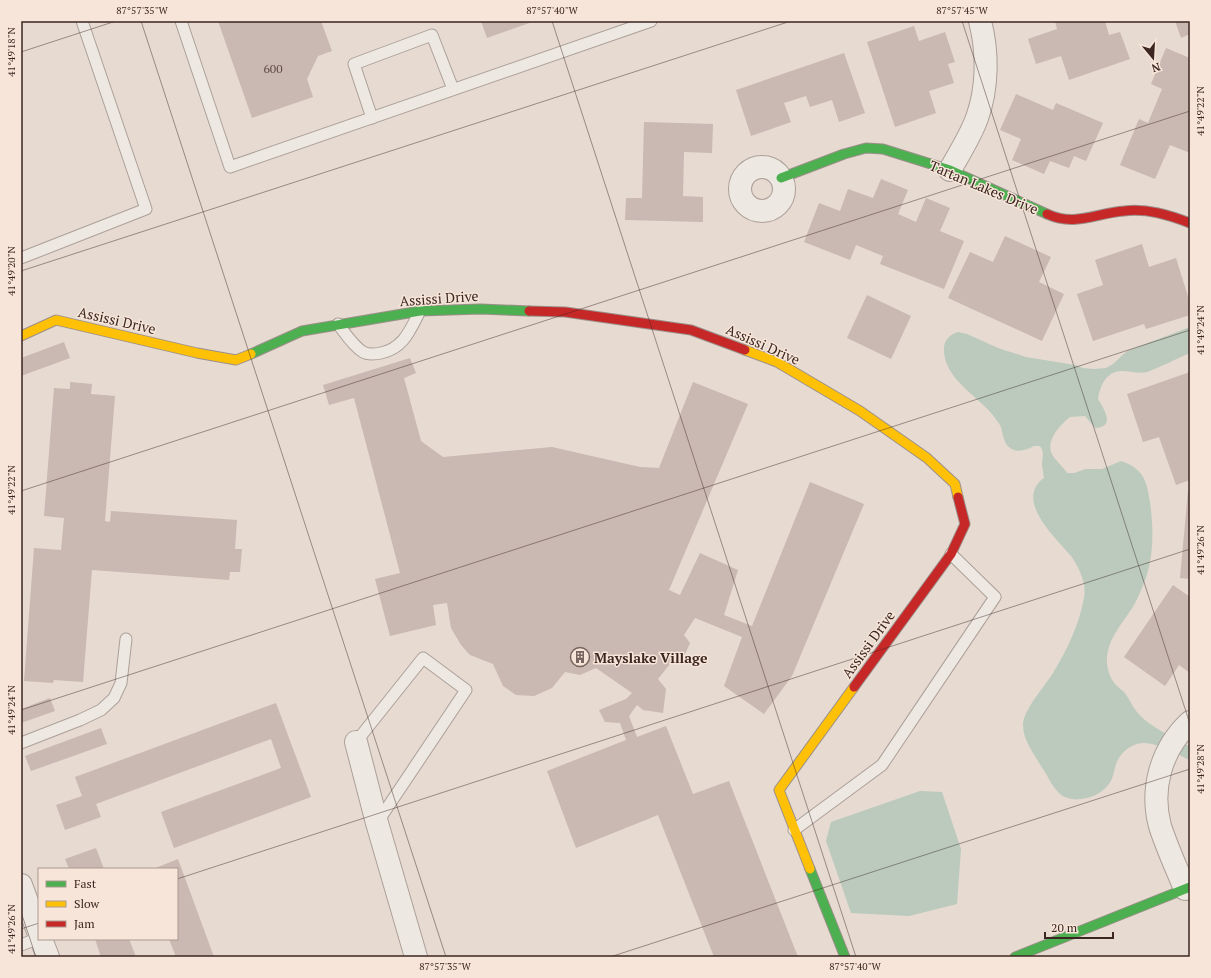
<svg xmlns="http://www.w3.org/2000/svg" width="1211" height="978" font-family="'PT Serif',serif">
	<rect width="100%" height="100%" fill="#e6dad1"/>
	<g fill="#bbcabd">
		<path d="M1190,327V353C1176,359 1161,367 1147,372C1139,374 1130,371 1122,371C1106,371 1100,386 1098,399C1104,409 1116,427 1095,428L1085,416L1070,417C1061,424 1047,439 1051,452C1054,460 1063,466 1067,473H1074L1086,469H1102L1121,461C1143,468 1147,481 1150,502C1154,531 1154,561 1142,588C1139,594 1137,600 1134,605C1123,623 1105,641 1107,664C1108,672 1111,680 1117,686C1119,688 1122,690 1124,692C1129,698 1132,706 1137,712C1149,727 1174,737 1190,747V760C1177,754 1156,742 1142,743C1130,744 1120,753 1116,764C1114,771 1113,779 1109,784C1099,798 1073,805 1060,794C1052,787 1047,774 1041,766C1034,754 1023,740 1023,725C1023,710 1045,686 1053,673C1067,650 1079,625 1084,598C1087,584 1079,567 1071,556C1057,539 1013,500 1044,478C1043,474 1043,469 1042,465C1042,457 1045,453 1040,446H1034C1029,449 1020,452 1014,450C1004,447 1003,435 1001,427C999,423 995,418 992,414C975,394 942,377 944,347C945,339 951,334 958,332L967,334L998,348L1026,357L1075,365L1083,368L1094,369L1106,368L1113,364L1127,351Z"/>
		<path d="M920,791L942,792L961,849L957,904L909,916L851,913L826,841L831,822Z"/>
	</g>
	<g fill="#cab8b2">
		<path d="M218,21H321L332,51L318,56L307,79L313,97L252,118Z"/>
		<path d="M481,21H535L487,38Z"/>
		<path d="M1055,21H1105L1109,35L1120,32L1130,59L1069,80L1061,56L1036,64L1028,39L1057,29Z"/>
		<path d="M1175,21H1190V34L1181,38Z"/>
		<path d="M914,26L919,41L945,32L955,62L948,64L954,83L929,91L936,113L895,127L867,42Z"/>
		<path d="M1166,48L1190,58V153L1170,145L1155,179L1120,165L1139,119L1148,123L1162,89L1151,84Z"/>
		<path d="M844,53L865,113L839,122L832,100L810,107L806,96L784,103L791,122L751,136L736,90Z"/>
		<path d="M1016,94L1053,110L1056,103L1103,123L1086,161L1074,156L1069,168L1050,161L1044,174L1012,160L1021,139L1000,130Z"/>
		<path d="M644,122L713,124L712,153L684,152L683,196L703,197V222L625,220L626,198H642Z"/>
		<path d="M881,179L908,190L898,214L916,222L926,198L950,208L940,231L964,241L944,289L880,264L883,256L856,245L850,260L804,242L819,203L840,211L848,189L873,198Z"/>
		<path d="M1005,236L1051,257L1039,282L1064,294L1042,341L948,298L970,252L993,262Z"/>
		<path d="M1142,244L1149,267L1176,258L1190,303V315L1146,329L1144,324L1093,341L1077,294L1103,285L1095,260Z"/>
		<path d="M867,295L911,316L891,359L847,338Z"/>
		<path d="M64,342L70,358L21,376V358Z"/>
		<path d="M410,358L416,373L404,378L421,441L443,457L552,447L640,467L659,468L693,382L748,404L669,590L680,595L700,553L738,570L724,615L752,626L810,482L864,504L792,676L764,714L724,686L742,637L695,618L684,635L690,643L682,661L673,660L658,679L666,689L663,713L643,710L637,705L629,716L637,737L666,726L693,794L729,781L798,957H714L658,815L576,848L547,771L626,740L620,723L605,722L599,710L626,699L632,693L596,668L580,675L565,672L552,688L534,696L516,695L503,686L493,664L470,655L461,645L451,628L447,603L433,605L436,625L390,636L375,579L400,573L354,398L329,405L323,385Z"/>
		<path d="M1190,372V480L1176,485L1159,437L1143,442L1127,394Z"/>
		<path d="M70,382L92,384L91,394L115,396L105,521L110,522L111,511L237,520L235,549H242L240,572H230L229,580L92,570L83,682L54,680L53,683L24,681L34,548L61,550L64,518L44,516L54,388L70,389Z"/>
		<path d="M1188,491H1190V579L1180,578Z"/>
		<path d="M1173,585L1190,597V673L1179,665L1165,686L1124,657Z"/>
		<path d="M50,698L55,711L21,723V709Z"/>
		<path d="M276,703L311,797L174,848L161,812L281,768L271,739L96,804L101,817L65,830L56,805L82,796L75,777Z"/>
		<path d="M101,728L107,744L31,771L25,756Z"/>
		<path d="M96,848L104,869H69L65,859Z"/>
		<path d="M178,859L214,957H176L169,939H177V869H153Z"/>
		<path d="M95,939H129L136,957H101Z"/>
	</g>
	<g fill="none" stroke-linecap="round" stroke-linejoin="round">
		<g stroke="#aca099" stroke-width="13">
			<g id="lane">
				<path d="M181,21L230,167L651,21"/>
				<path d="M372,118L354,64L432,35L453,89"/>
				<path d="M21,258L146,209L82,21"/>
				<path d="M338,324C345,333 353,346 363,352C368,355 376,354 381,353C404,348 410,330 420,311"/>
				<path d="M356,742L423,658L466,690L377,823"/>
				<path d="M21,743L80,720L101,710L114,698L121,683L126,639"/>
				<path d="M794,830L882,765L995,597L951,554"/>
				<path d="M21,945L39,938"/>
			</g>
		</g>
		<g stroke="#aca099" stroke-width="24">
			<g id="street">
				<circle cx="762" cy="189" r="22"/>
				<path d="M950,170C959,154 971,135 977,118C988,87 988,52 980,21"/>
				<path d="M356,742L377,823L416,957"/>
				<path d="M21,885L39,934"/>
				<path d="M1185,889C1177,869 1167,848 1160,826C1150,789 1161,749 1190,722"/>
				<path d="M41,939L48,957"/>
			</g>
		</g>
		<g stroke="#9b8f8a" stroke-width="11">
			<g id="fast">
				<path d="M781,178L844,154L866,148L883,149L950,170L1047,214"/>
				<path d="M251,354L302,331L420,311L481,309L529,311"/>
				<path d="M810,869L845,957"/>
				<path d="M1015,957L1190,887"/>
			</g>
		</g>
		<g stroke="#9b8f8a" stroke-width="11">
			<g id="slow">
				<path d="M21,336L56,320L197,353L236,360L251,354"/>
				<path d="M745,350L777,362L860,411L927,458L955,484L958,497"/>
				<path d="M810,869L779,790L854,687"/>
			</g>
		</g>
		<g stroke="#9b8f8a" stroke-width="11">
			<g id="jam">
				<path d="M1047,214C1075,227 1096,213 1124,211C1147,208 1169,215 1190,223"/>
				<path d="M529,311L565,312L691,330L745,350"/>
				<path d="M854,687L951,554L965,524L958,497"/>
			</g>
		</g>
		<use href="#lane" stroke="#eee8e2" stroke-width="11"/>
		<use href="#street" stroke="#eee8e2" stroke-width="22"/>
		<use href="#fast" stroke="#4caf50" stroke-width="9"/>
		<use href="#slow" stroke="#ffc107" stroke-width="9"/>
		<use href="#jam" stroke="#c62828" stroke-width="9"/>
	</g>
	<path fill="none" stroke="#3b2621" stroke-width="1" stroke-opacity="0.45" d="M141,21L446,957M552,21L856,957M962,21L1190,724M21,52L116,21M21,271L791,21M21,491L1190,111M21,710L1190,330M177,879L1190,549M21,912L36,957M21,929L39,923M610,957L1190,769"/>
	<defs>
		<g id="building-ring" transform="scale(1)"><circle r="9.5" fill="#f6e5d8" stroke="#77655f" stroke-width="1.5"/><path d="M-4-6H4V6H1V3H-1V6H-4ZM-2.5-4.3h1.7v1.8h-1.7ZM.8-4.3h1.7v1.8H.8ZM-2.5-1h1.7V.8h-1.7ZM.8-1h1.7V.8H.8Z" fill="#77655f"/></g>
	</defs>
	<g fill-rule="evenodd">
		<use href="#building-ring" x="580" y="657"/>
	</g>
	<g text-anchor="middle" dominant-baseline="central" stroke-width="3" stroke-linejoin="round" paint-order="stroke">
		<g font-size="12" fill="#5f4a45">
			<text x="273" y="68">600</text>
		</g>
		<g font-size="14" fill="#3b2621" stroke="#f6e5d8">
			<text transform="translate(984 187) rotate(23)">Tartan Lakes Drive</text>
			<text transform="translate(439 298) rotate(-4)">Assissi Drive</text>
			<text transform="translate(117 320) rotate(13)">Assissi Drive</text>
			<text transform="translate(763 344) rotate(24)">Assissi Drive</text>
			<text transform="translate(868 644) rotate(-54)">Assissi Drive</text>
		</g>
		<g font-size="14" font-weight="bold" fill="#3b2621" stroke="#f6e5d8" text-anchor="start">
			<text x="594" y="657">Mayslake Village</text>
		</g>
	</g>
	<rect width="1211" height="978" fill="none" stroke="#f6e5d8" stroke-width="44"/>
	<rect x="38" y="868" width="140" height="72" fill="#f6e5d8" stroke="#ab998f"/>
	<rect x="46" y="881" width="20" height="6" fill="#4caf50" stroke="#ab998f"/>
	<text x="74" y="888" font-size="12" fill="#3b2621">Fast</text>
	<rect x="46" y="901" width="20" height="6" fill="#ffc107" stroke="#ab998f"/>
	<text x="74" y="908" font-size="12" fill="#3b2621">Slow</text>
	<rect x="46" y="921" width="20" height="6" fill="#c62828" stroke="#ab998f"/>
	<text x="74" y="928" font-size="12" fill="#3b2621">Jam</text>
	<g transform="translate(1153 58) rotate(162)" stroke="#f6e5d8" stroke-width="3" paint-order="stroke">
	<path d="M0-3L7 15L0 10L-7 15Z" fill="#3b2621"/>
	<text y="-6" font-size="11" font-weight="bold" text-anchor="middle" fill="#3b2621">N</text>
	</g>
	<path d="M1045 932v6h68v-6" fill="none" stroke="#3b2621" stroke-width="2"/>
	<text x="1051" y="932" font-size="12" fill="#3b2621" stroke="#f6e5d8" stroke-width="3" paint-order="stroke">20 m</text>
	<rect x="22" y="22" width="1167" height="934" fill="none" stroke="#3b2621" stroke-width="1.5"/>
	<g font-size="10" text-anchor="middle" fill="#3b2621">
		<text x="142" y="14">87°57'35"W</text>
		<text x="552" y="14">87°57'40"W</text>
		<text x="962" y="14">87°57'45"W</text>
		<text transform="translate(11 52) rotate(-90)" y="4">41°49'18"N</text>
		<text transform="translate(1200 111) rotate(-90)" y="4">41°49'22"N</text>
		<text transform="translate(11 271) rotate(-90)" y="4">41°49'20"N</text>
		<text transform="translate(1200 330) rotate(-90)" y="4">41°49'24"N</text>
		<text transform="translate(11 490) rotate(-90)" y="4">41°49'22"N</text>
		<text transform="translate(1200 550) rotate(-90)" y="4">41°49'26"N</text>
		<text transform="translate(11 710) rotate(-90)" y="4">41°49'24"N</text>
		<text transform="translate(1200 769) rotate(-90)" y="4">41°49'28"N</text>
		<text transform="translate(11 929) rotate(-90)" y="4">41°49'26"N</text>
		<text x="445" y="970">87°57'35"W</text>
		<text x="855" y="970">87°57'40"W</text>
	</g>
</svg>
